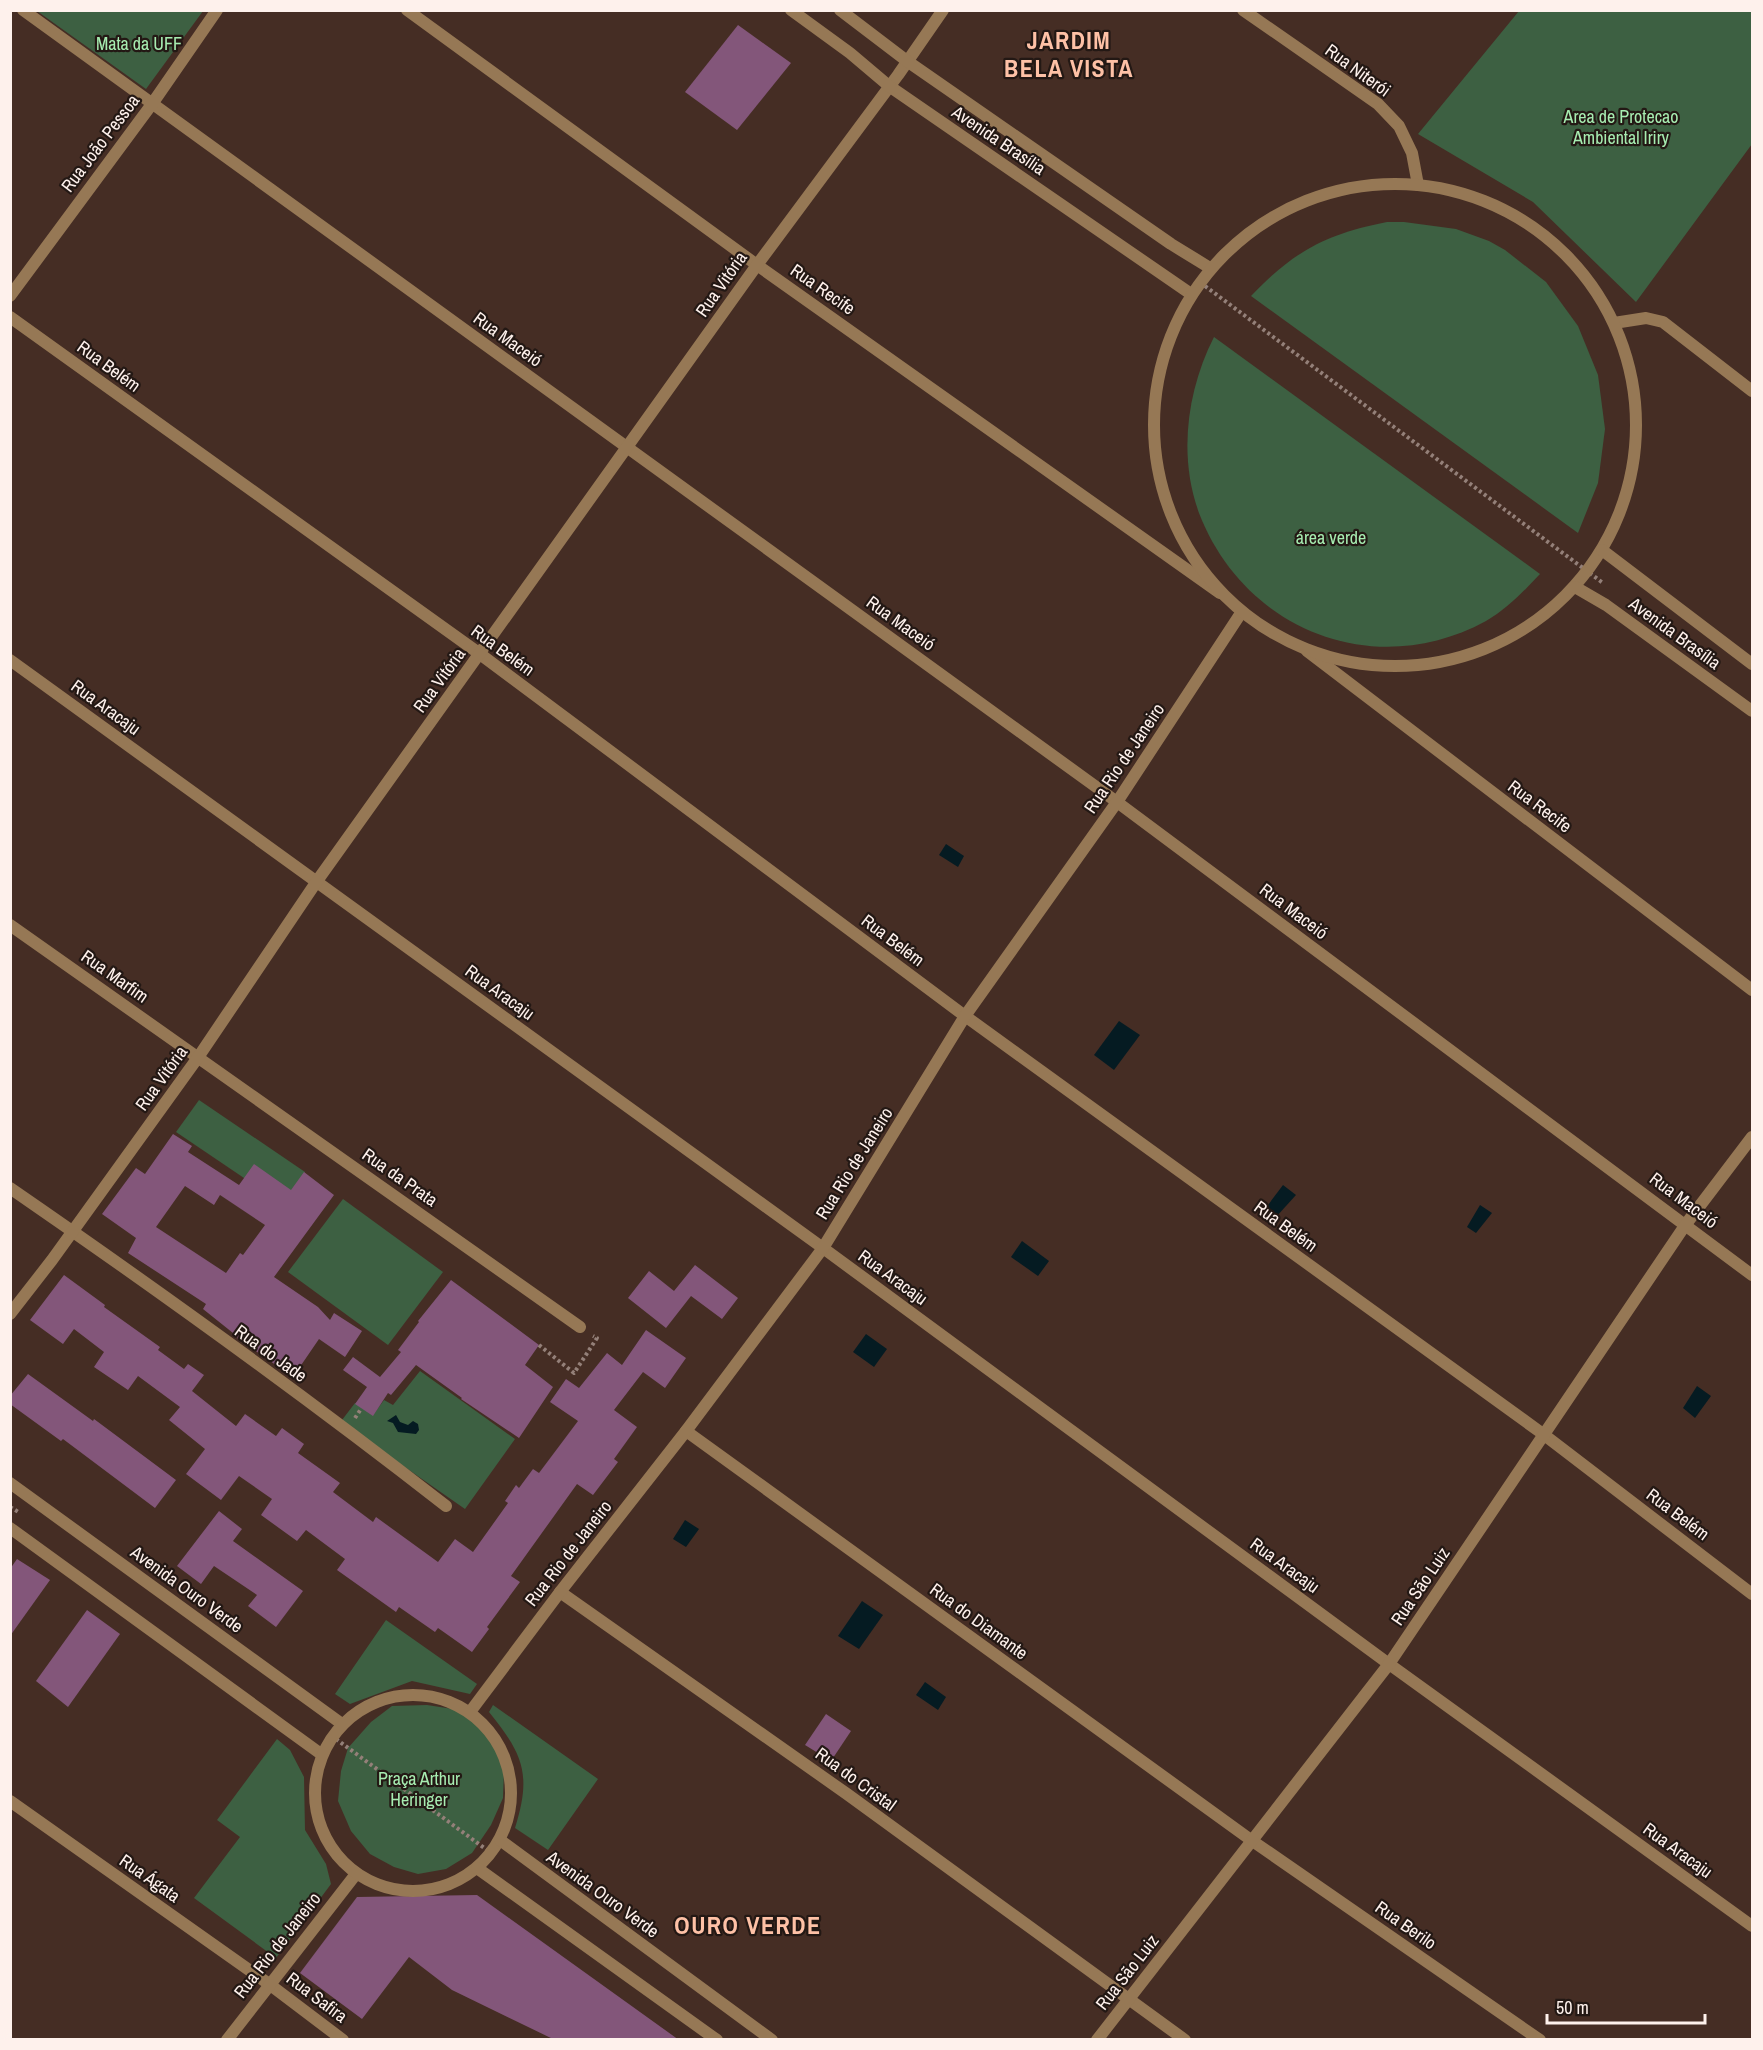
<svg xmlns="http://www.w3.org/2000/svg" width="1763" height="2050" font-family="'Archivo Narrow',sans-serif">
	<rect width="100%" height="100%" fill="#452d24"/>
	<g fill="#3d6042">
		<path d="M37,11H203L146,89Z"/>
		<path d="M1519,11H1752V144L1636,302L1533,202L1418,134Z"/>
		<path d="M1387,222H1404L1456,229L1489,241L1505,250L1546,282L1578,326L1598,375L1605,429L1598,483L1578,533L1251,296C1294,251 1326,234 1387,222Z"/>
		<path d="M1214,337L1540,574C1524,591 1507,609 1486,621C1374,682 1244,630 1199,513C1178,456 1187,390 1214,337Z"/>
		<path d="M199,1100L305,1172L291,1191L244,1178L176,1132Z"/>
		<path d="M343,1199L443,1272L388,1345L288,1272Z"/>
		<path d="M420,1371L515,1439L465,1509L366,1440L342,1420L355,1403L373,1415L384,1400L393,1405Z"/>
		<path d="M386,1620L477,1684L470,1694L412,1681L350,1704L335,1694Z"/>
		<path d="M427,1705L453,1709L477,1722L494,1744L504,1770L503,1798L491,1825L472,1853L446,1869L418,1874L394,1867L370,1854L351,1831L338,1801L341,1771L348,1748L371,1722L392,1706Z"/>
		<path d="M493,1705L598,1779L548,1850L515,1828C532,1774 523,1754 489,1712Z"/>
		<path d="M277,1739L290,1750L304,1777L305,1830L326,1864L331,1884L276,1958L194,1898L240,1837L217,1820Z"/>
	</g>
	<g fill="#051b22">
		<path d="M946,844L964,856L958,867L939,855Z"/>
		<path d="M1119,1021L1140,1035L1114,1070L1094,1055Z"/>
		<path d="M1283,1185L1296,1195L1276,1217L1265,1209Z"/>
		<path d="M1480,1205L1492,1213L1476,1233L1467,1227Z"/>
		<path d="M1022,1241L1049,1261L1038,1276L1011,1257Z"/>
		<path d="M866,1334L887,1349L874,1367L853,1352Z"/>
		<path d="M1697,1386L1711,1396L1695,1418L1683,1408Z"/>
		<path d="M396,1415L400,1422L408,1425L413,1421L418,1424L419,1430L416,1434L398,1432L393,1423L387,1421Z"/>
		<path d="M685,1520L699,1529L686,1547L673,1539Z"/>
		<path d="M862,1601L883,1615L859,1649L838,1636Z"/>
		<path d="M925,1682L946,1697L938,1710L916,1695Z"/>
	</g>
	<g fill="#83567a" fill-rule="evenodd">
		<path d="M738,25L791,63L737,130L685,92Z"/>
		<path d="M173,1134L192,1146L188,1152L239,1185L254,1164L291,1190L304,1172L334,1195L274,1277L318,1307L330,1320L334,1313L362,1331L345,1357L319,1339L293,1377L237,1338L238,1337L203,1309L206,1304L128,1253L136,1238L102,1214L136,1168L145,1174ZM185,1186L214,1205L220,1195L265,1225L243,1255L240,1253L226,1273L156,1227Z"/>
		<path d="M695,1265L738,1298L722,1319L691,1296L666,1328L628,1298L649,1271L674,1291Z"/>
		<path d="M64,1275L105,1305L104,1307L160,1347L158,1350L184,1369L188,1364L204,1375L192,1391L236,1426L245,1414L276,1436L282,1428L304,1444L298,1453L340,1483L333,1492L373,1522L376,1517L438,1562L455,1539L473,1552L508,1503L505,1501L516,1485L519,1488L533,1469L539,1473L578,1421L550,1402L566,1379L579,1388L607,1353L622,1365L646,1330L686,1358L665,1388L643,1372L614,1410L637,1427L614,1459L618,1462L593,1495L577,1484L511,1576L520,1582L487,1627L489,1629L472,1652L438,1628L435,1632L399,1607L396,1612L337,1570L345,1559L306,1530L297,1541L261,1515L272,1499L239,1476L221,1500L186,1474L205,1449L169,1420L180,1407L138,1376L128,1390L94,1367L104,1352L74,1329L63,1344L30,1320Z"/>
		<path d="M451,1280L539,1345L525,1365L553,1387L519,1438L461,1399L462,1398L416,1365L391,1395L388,1393L373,1416L355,1404L367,1387L343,1370L353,1357L380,1377L401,1352L398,1350L419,1322L418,1321Z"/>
		<path d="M28,1374L93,1421L94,1419L176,1480L155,1508L63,1439L61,1441L10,1404V1396Z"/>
		<path d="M219,1511L242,1529L233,1541L303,1591L276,1627L248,1606L257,1595L214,1566L201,1584L177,1566Z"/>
		<path d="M17,1559L50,1580L10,1636V1569Z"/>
		<path d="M87,1610L120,1634L68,1707L36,1681Z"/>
		<path d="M826,1714L851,1731L831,1761L805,1745Z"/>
		<path d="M477,1895L679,2040H555L452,1990L409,1957L362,2019L300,1973L357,1897Z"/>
	</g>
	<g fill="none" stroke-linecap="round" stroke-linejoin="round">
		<g stroke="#948079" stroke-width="4" stroke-dasharray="3 3" stroke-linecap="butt">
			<path d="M1205,286L1603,583"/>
			<path d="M539,1345L574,1373L597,1338L593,1336"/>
			<path d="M355,1418L361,1409"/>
			<path d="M10,1507L20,1513"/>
			<path d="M336,1739L487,1850"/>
		</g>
		<g stroke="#967855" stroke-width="12">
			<path d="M23,10L1117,802L1752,1275"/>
			<path d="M407,10L757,265L1220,593"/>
			<path d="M1243,10L1378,104L1399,126L1412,153L1418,185"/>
			<path d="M10,296L152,104L217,10"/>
			<path d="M10,317L480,654L965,1016L1543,1434L1752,1594"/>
			<path d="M1614,323L1646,318L1663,322L1752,391"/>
			<path d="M1307,651L1752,990"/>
			<path d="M10,660L823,1248L1389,1664L1752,1926"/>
			<path d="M10,925L580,1327"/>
			<path d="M10,1188C158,1290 305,1396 446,1506"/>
			<path d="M10,1314L52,1260L199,1056L317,881L757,265L898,75L943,10"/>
			<path d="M686,1431L1251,1840L1540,2040"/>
			<path d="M560,1592L847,1794L1185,2040"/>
			<path d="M470,1712L560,1592L686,1431L823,1248L965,1016L1117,802L1241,613"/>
			<path d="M10,1801L269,1984L343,2040"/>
			<path d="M227,2040L356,1874"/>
			<path d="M1097,2040L1389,1664L1686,1224L1752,1137"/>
		</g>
		<g stroke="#967855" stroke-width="12">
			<path d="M791,10L850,53L889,86L1191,294"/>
			<path d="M840,10L907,61L1171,244L1210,268"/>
			<circle cx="1395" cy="425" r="241"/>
			<path d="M1602,550L1752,664"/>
			<path d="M1575,587L1606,605L1752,711"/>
			<path d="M10,1483L342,1724"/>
			<path d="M10,1528L321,1754"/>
			<circle cx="413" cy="1793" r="98"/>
			<path d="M500,1840L772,2040"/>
			<path d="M477,1868L717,2040"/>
		</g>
	</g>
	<g text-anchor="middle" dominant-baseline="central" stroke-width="4.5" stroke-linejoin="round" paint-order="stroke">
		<g font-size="18" fill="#a7edb1" stroke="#231814">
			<text x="139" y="43">Mata da UFF</text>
			<text x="1621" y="116">Area de Protecao<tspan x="1621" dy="21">Ambiental Iriry</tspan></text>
			<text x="1331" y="537">área verde</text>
			<text x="419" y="1778">Praça Arthur<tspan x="419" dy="21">Heringer</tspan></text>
		</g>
		<g font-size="18" fill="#fef1ec" stroke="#231814">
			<text transform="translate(1358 70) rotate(36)">Rua Niterói</text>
			<text transform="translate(999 140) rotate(34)">Avenida Brasília</text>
			<text transform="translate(100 143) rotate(-53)">Rua João Pessoa</text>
			<text transform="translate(721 284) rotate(-55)">Rua Vitória</text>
			<text transform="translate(823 289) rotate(35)">Rua Recife</text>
			<text transform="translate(508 339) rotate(36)">Rua Maceió</text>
			<text transform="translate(109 366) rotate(36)">Rua Belém</text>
			<text transform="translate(901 623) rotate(36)">Rua Maceió</text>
			<text transform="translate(1675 633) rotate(36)">Avenida Brasília</text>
			<text transform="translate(503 650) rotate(36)">Rua Belém</text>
			<text transform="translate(439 680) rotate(-54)">Rua Vitória</text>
			<text transform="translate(106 707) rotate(36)">Rua Aracaju</text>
			<text transform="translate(1124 758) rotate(-56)">Rua Rio de Janeiro</text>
			<text transform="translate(1540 806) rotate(37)">Rua Recife</text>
			<text transform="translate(1294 911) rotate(37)">Rua Maceió</text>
			<text transform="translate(893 940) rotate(37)">Rua Belém</text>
			<text transform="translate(115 976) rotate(35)">Rua Marfim</text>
			<text transform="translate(500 992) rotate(36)">Rua Aracaju</text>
			<text transform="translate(161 1078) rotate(-54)">Rua Vitória</text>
			<text transform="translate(854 1163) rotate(-58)">Rua Rio de Janeiro</text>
			<text transform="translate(400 1177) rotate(35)">Rua da Prata</text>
			<text transform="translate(1684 1200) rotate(37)">Rua Maceió</text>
			<text transform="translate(1286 1226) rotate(36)">Rua Belém</text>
			<text transform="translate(893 1277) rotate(36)">Rua Aracaju</text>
			<text transform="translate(271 1353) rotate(36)">Rua do Jade</text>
			<text transform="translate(1678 1514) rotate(37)">Rua Belém</text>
			<text transform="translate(568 1553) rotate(-52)">Rua Rio de Janeiro</text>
			<text transform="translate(1285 1565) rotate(36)">Rua Aracaju</text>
			<text transform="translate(1420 1586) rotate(-56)">Rua São Luiz</text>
			<text transform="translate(187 1589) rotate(36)">Avenida Ouro Verde</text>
			<text transform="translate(979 1621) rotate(36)">Rua do Diamante</text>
			<text transform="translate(856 1779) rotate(36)">Rua do Cristal</text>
			<text transform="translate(1678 1850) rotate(36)">Rua Aracaju</text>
			<text transform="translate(150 1878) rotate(35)">Rua Ágata</text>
			<text transform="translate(603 1894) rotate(36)">Avenida Ouro Verde</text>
			<text transform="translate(1406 1925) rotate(35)">Rua Berilo</text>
			<text transform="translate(277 1945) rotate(-52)">Rua Rio de Janeiro</text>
			<text transform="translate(1127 1972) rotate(-52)">Rua São Luiz</text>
			<text transform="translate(317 1997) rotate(37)">Rua Safira</text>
		</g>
		<g font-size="24" font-weight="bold" letter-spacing="1.5" fill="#fec1a6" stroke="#231814">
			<text x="1069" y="40">JARDIM<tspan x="1069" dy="28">BELA VISTA</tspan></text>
			<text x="748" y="1925">OURO VERDE</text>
		</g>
	</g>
	<rect width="1763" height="2050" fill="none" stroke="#fef1ec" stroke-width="24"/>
	<path d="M1547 2014v9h158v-9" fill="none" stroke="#fef1ec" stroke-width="3"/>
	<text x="1556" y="2014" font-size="18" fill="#fef1ec" stroke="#231814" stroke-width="4.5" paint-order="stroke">50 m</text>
</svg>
